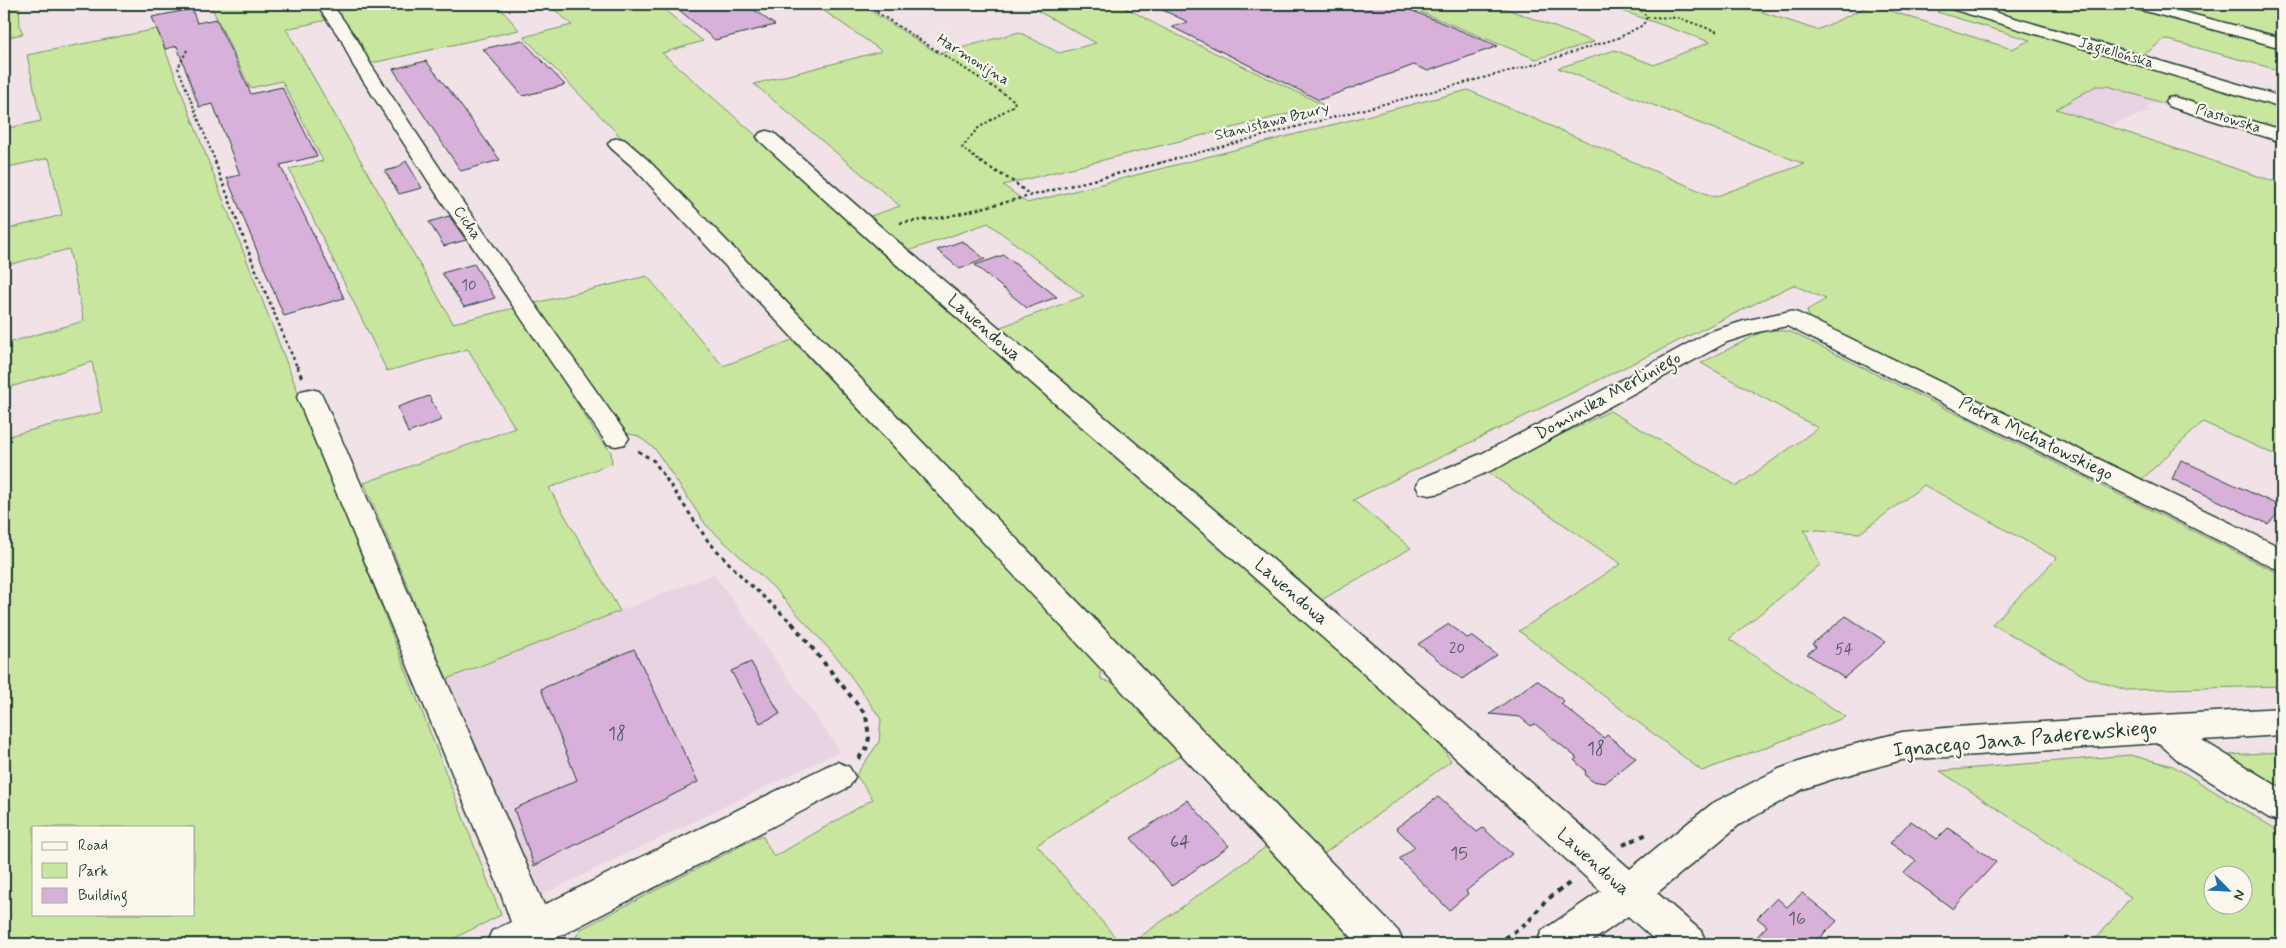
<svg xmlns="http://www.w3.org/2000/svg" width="2286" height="948" font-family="Mynerve,sans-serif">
	<rect width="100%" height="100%" fill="#f0e2e6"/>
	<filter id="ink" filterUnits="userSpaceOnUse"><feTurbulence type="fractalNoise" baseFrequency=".02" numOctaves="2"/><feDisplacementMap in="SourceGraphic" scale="10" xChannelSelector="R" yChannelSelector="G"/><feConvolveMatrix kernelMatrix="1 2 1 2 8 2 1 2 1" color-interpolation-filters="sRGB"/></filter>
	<g filter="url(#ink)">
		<g fill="#e8d3e2">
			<path d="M2096,86H2108L2169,105L2165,106L2154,104L2145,106L2151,111L2107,126L2055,109Z"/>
			<path d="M714,574L840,751L539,896L447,679Z"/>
		</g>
		<g fill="#c8e69d" stroke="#749268" fill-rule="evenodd">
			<path d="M4,4H19L20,27L23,34L4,38Z"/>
			<path d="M210,4H316L327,20L286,29L453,323L518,307L596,434L611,452L612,463L549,488L620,611L447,679L364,483L515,428L468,349L387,371L289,169L323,161L282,81L250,88Z"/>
			<path d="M327,4H384L390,12L427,4H497L519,30L368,64Z"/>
			<path d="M548,4H606L611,8L632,4H657L703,41L662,53L1424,721L1451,761L1318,858L524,37L572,25Z"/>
			<path d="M814,4H860L939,54L1019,32L1059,53L1096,43L1025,4H1119L1159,26L1324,105L1003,185L1027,203L1468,90L1714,197L1804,164L1558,68L1615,50L1654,65L1710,42L1603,4H1738L1817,30L1871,5L2012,49L2030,40L1937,12L1948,5L2282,105V133L2173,99L2169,105L2108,86H2096L2056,109L2282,184V458L2203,422L2142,479L1810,321L1807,310L1826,299L1793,285L1353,500L1411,548L1318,602L998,328L1084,296L988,223L908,251L868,217L900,206L754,84L882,51Z"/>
			<path d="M1401,4H1494L1594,42L1536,59Z"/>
			<path d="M1964,4H2126L2282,46V71L2165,39L2141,57Z"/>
			<path d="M2141,4H2282V41Z"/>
			<path d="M157,29L501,915L442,944H4V437L102,412L92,362L4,389V344L84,321L69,249L4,266V230L62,215L49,158L4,168V129L41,121L27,55ZM34,827H194V914H34Z"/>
			<path d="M647,276L723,366L792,340L1100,661L1101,679L1120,686L1183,754L1037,845L1121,944H571L581,929L762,835L774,857L873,799L856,775L879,742L881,719L840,661L773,587L706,525L655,449L638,436L621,432L531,304Z"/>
			<path d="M1768,329L1791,332L2282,575V686L2126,690L2088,678L1992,624L2057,558L1924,485L1860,533L1804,529L1820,565L1729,639L1846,717L1702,771L1519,631L1621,564L1486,471L1610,411L1737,486L1818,428L1701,363Z"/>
			<path d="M2282,752V797L2231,767L2229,755Z"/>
			<path d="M2130,755L2173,766L2282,833V944H2092L2131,897L1940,771ZM2214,876H2244V906H2214Z"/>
			<path d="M1270,844L1363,944H1130Z"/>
		</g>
		<g fill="#d7b1d9" stroke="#1f3d34">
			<path d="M672,4H746L775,25L715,40Z"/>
			<path d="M1150,4H1396L1498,46L1428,71L1414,65L1319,100L1172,27L1188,22Z"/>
			<path d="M192,9L197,23L216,19L251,94L282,87L317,156L280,165L344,298L284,316L227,178L240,175L213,104L199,107L177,46L165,49L152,17Z"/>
			<path d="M522,40L565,85L523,96L483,49Z"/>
			<path d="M426,61L456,99L500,160L461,171L393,69Z"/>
			<path d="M406,161L422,188L399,194L385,171L397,168Z"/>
			<path d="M449,216L466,240L444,246L429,222Z"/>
			<path d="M962,241L985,259L960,269L937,250Z"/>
			<path d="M1004,255L1057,297L1027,308L975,265Z"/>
			<path d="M474,264L495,298L464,307L442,273Z"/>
			<path d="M429,396L442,420L408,433L398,407Z"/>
			<path d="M2181,460L2282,507V509L2268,524L2172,479Z"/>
			<path d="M1846,616L1886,642L1844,678L1807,654L1816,647L1812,644Z"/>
			<path d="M1449,624L1467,638L1472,636L1497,655L1462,679L1418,644Z"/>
			<path d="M634,649L698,782L534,866L514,809L577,780L541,689Z"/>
			<path d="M751,662L780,714L760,723L731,671Z"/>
			<path d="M1537,680L1564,701L1561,704L1604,738L1607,735L1636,758L1605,783L1592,781L1586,776L1585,770L1574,760L1577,758L1535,724L1531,726L1520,717L1490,714Z"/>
			<path d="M1438,797L1477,832L1483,828L1512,854L1466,891L1468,894L1449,910L1399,859L1415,847L1396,828Z"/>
			<path d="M1187,800L1229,846L1172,886L1131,838Z"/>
			<path d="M1911,821L1937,839L1948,828L1996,862L1953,909L1904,873L1916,861L1890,843Z"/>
			<path d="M1802,893L1837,921L1814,944H1750L1767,926L1757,918L1777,898L1787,907Z"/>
		</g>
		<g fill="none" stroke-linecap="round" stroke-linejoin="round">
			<g stroke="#1f3d34" stroke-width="3">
				<g id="minor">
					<path d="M316,4H332L358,41L371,65L457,194L625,432L629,438L625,444L616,446L607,444L438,196L353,65L342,41Z"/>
					<path d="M1943,4H1967L2282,97V108L1945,7Z"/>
					<path d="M2128,4H2153L2282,38V48L2130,7Z"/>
					<path d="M2174,97L2282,130V142L2168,106L2165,102L2168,98Z"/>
					<path d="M767,131L774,133L897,241L1376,647L1630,869L1713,803L1779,769L1829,751L1902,732L1956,727L2282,708V735L2202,740L2282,789V822L2269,818L2181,763L2159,743L1902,760L1833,779L1803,789L1739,825L1657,893L1701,931L1707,944H1659L1628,916L1588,944H1536L1542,931L1601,891L1354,665L881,251L760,141L757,137L760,133Z"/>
					<path d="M618,138L625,140L648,160L1398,931L1404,944H1358L720,260L634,168L611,148L608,144L611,140Z"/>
					<path d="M1790,311L1798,313L2282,548V570L2272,567L1787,326L1758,332L1727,342L1501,466L1440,493L1430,495L1420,493L1416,486L1420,479L1481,454L1585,400L1709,332L1744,321Z"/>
					<path d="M310,389L319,391L323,397L544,905L825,767L837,762L849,767L855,777L849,787L556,938L559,944H486L492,931L511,922L496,880L297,397L301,391Z"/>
				</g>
			</g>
			<g stroke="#1f3d34" stroke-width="2" stroke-dasharray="2.5 2.5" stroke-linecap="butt">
				<path d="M864,4L1015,101L1014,105L977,129L962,148L982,163"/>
				<path d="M1647,17L1679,18L1718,32"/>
				<path d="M187,50L178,68L216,163"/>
				<path d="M1159,163L1536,64L1618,38L1643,25L1647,17L1641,10L1625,4"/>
			</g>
			<g stroke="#1f3d34" stroke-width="2.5" stroke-dasharray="3 3" stroke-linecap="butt">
				<path d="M215,162L253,263L297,367"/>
				<path d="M980,162L1014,182L1030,195"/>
				<path d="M900,223L946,217L1164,162"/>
			</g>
			<g stroke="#1f3d34" stroke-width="3" stroke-dasharray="4 4" stroke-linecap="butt">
				<path d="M297,366L302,378"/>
				<path d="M638,451L654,461L708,541L744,579L793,624"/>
			</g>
			<g stroke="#1f3d34" stroke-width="4" stroke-dasharray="5 5" stroke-linecap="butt">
				<path d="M792,623L866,715L869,738L866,749L858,759"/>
				<path d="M1623,845L1649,833"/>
				<path d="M1497,944L1529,921L1545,901L1571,882"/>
			</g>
			<use href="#minor" fill="#fbf7ec" fill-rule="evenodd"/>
		</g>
	</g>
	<g text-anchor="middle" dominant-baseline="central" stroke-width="4.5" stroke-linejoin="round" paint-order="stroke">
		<g font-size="15" fill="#1f3d34" stroke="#fbf7ec">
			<text transform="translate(2116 53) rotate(16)">Jagiellońska</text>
			<text transform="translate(973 60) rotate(32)">Harmonijna</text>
			<text transform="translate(2228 119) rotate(17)">Piastowska</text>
			<text transform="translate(1272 122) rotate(-14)">Stanisława Bzury</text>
			<text transform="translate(467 223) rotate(55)">Cicha</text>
		</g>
		<g font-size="15" fill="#4d5a5d">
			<text x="469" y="286">10</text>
			<text x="1457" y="649">20</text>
			<text x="1844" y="650">54</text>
		</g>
		<g font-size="18" fill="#1f3d34" stroke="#fbf7ec">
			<text transform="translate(984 328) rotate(41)">Lawendowa</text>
			<text transform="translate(1608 396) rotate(-29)">Dominika Merliniego</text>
			<text transform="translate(2036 439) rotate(26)">Piotra Michałowskiego</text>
			<text transform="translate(1291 592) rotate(41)">Lawendowa</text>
			<text transform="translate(1593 862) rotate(42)">Lawendowa</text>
		</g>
		<g font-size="18" fill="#4d5a5d">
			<text x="617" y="734">18</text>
			<text x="1596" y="749">18</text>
			<text x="1180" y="842">64</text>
			<text x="1459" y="854">15</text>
			<text x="1797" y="919">16</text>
		</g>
		<g font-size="21" fill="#1f3d34" stroke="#fbf7ec">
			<text transform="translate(2025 739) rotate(-5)">Ignacego Jana Paderewskiego</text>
		</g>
	</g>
	<rect width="2286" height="948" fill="none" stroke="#fbf7ec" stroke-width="20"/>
	<rect x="10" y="10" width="2266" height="928" fill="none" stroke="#1f3d34" stroke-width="2" filter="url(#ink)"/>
	<rect x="32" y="826" width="162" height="90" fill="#fbf7ec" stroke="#a3ada2"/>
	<rect x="42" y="842" width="25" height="8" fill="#fbf7ec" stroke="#a3ada2"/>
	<text x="78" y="850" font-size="15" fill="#1f3d34">Road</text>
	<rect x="42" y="863" width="25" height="15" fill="#c8e69d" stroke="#a3ada2"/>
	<text x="78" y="876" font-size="15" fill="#1f3d34">Park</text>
	<rect x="42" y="888" width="25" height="15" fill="#d7b1d9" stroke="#a3ada2"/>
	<text x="78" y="900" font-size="15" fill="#1f3d34">Building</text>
	<g transform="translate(2228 890) rotate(114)"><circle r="24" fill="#fbf7ec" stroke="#a3ada2"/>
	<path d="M0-4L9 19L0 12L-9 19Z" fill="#1f6fb2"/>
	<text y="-8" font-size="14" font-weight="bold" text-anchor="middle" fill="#1f3d34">N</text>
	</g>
</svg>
